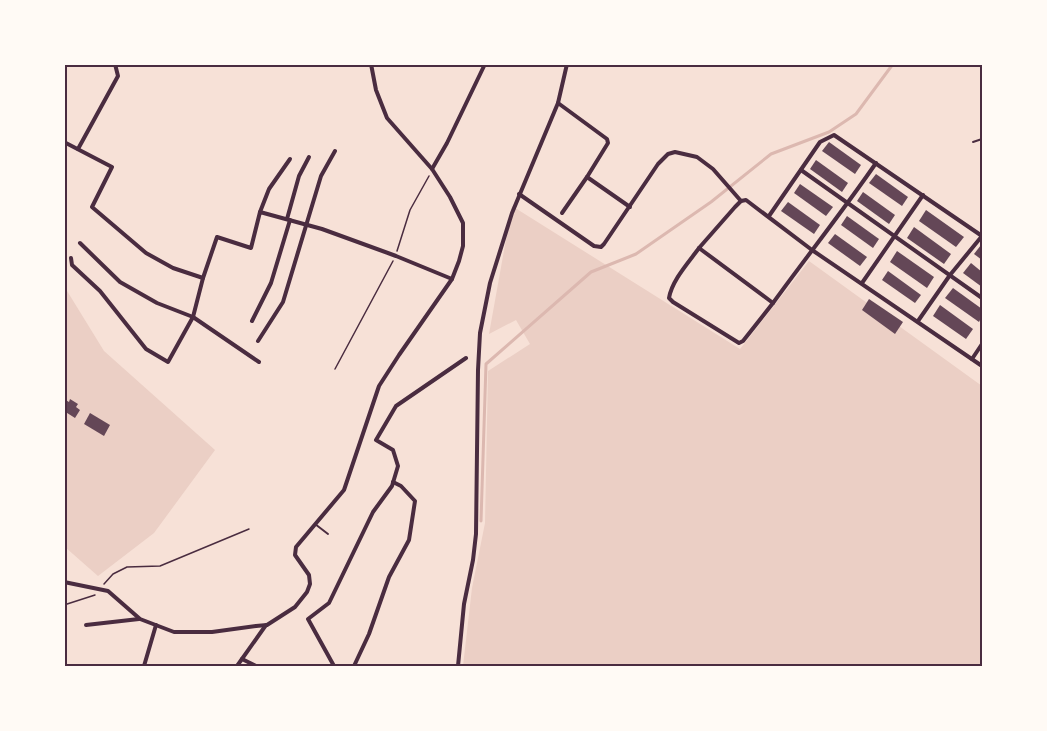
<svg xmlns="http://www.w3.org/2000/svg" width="1047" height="731" font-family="'Source Serif 4',serif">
	<rect width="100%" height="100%" fill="#f7e1d7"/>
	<g fill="#ebcfc5">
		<path d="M512,206L740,349L809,261L982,386V666H463L472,588L485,523L488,371L530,344L516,320L489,334Z"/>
		<path d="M64,286L104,351L215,450L154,533L98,576L65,547Z"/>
	</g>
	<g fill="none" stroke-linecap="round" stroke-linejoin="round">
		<path stroke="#dcb8b0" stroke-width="3" d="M481,521L486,364L591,272L636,254L711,202L771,154L829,132L856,114L893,64"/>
	</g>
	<g fill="#644757">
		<path d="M829,142L861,165L855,174L822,151Z"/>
		<path d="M816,160L848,183L842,192L810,169Z"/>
		<path d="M876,174L908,197L902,206L869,183Z"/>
		<path d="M800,184L833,207L826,216L794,193Z"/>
		<path d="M863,192L895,215L889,224L857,201Z"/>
		<path d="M788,202L820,225L814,234L781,211Z"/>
		<path d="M926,210L964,237L956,247L919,221Z"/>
		<path d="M847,216L879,239L873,248L841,225Z"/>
		<path d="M914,227L951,254L944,264L907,238Z"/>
		<path d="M835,234L867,257L860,266L828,243Z"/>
		<path d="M981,245L982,246V260L974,254Z"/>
		<path d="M897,251L934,277L927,288L890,262Z"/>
		<path d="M971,263L982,272V287L963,273Z"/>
		<path d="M888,271L921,295L915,303L882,280Z"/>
		<path d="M953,288L982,309V316L979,322L945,298Z"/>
		<path d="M869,299L903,322L895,334L862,310Z"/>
		<path d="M940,305L973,329L966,339L933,316Z"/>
		<path d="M64,399L69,402L70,399L78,404L76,407L80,410L75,418L64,411Z"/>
		<path d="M90,413L110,425L104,436L84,424Z"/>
	</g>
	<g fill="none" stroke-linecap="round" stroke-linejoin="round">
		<g stroke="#4a2c40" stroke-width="1.5">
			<path d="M397,251L410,210L429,176"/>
			<path d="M335,369L393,261"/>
			<path d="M104,584L113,574L127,567L160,566L249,529"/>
			<path d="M64,605L95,595"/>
		</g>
		<g stroke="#4a2c40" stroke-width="2">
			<path d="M973,142L982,139"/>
			<path d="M315,524L328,534"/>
		</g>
		<g stroke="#4a2c40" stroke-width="4">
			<path d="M558,103L607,139L608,143L587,177L562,213"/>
			<path d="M64,142L112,167L92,207L146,253L173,268L203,278"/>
			<path d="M78,149L118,76L115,64"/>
			<path d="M876,163C843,211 807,256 773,303L699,248L735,207L741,201L746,200L812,250L982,366"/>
			<path d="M432,169L447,143L485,64"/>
			<path d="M801,170L982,298"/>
			<path d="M587,177L630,207"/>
			<path d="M519,194L594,246L601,247L604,244L658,164L668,154L675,152L697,157L713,169L741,201"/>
			<path d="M260,212L269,189L290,159"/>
			<path d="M769,216L820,142L834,135L982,236L950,275L918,321"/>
			<path d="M287,219L299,176L309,157"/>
			<path d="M80,243L120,282L157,303L193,317L259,362"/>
			<path d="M699,248C689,262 672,280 669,298L673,302L739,343L743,341L773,303"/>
			<path d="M71,258L72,265L100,291L146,349L168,362L193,317L203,278L217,237L251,248L260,212L322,229L396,256L452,279"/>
			<path d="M862,283L923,195"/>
			<path d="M252,321L271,283L290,220"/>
			<path d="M258,341L283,302L321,176L335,151"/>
			<path d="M972,359L982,344"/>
			<path d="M64,582L108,591L140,619L174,632H212L256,626L267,625L295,607L307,592L310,584L309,575L295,555L296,547L344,490L379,386L399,355L452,279L459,261L463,246V223L450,197L432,169L387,118L376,90L371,64"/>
			<path d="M86,625L139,619"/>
			<path d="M242,659L256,666"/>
			<path d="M144,666L156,625"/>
			<path d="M237,666L266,625"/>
			<path d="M334,666L308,619L329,603L373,512L392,486L398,466L393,450L376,440L396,406L466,358"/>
			<path d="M354,666L369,634L389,577L409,540L415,501L401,486L393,482"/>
			<path d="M458,666L464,604L473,560L476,534L478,370L480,333L490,283L512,213L558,103L567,64"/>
		</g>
	</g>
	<rect width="1047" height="731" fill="none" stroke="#fffaf5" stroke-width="132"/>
	<rect x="66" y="66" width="915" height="599" fill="none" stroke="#4a2c40" stroke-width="2"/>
</svg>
